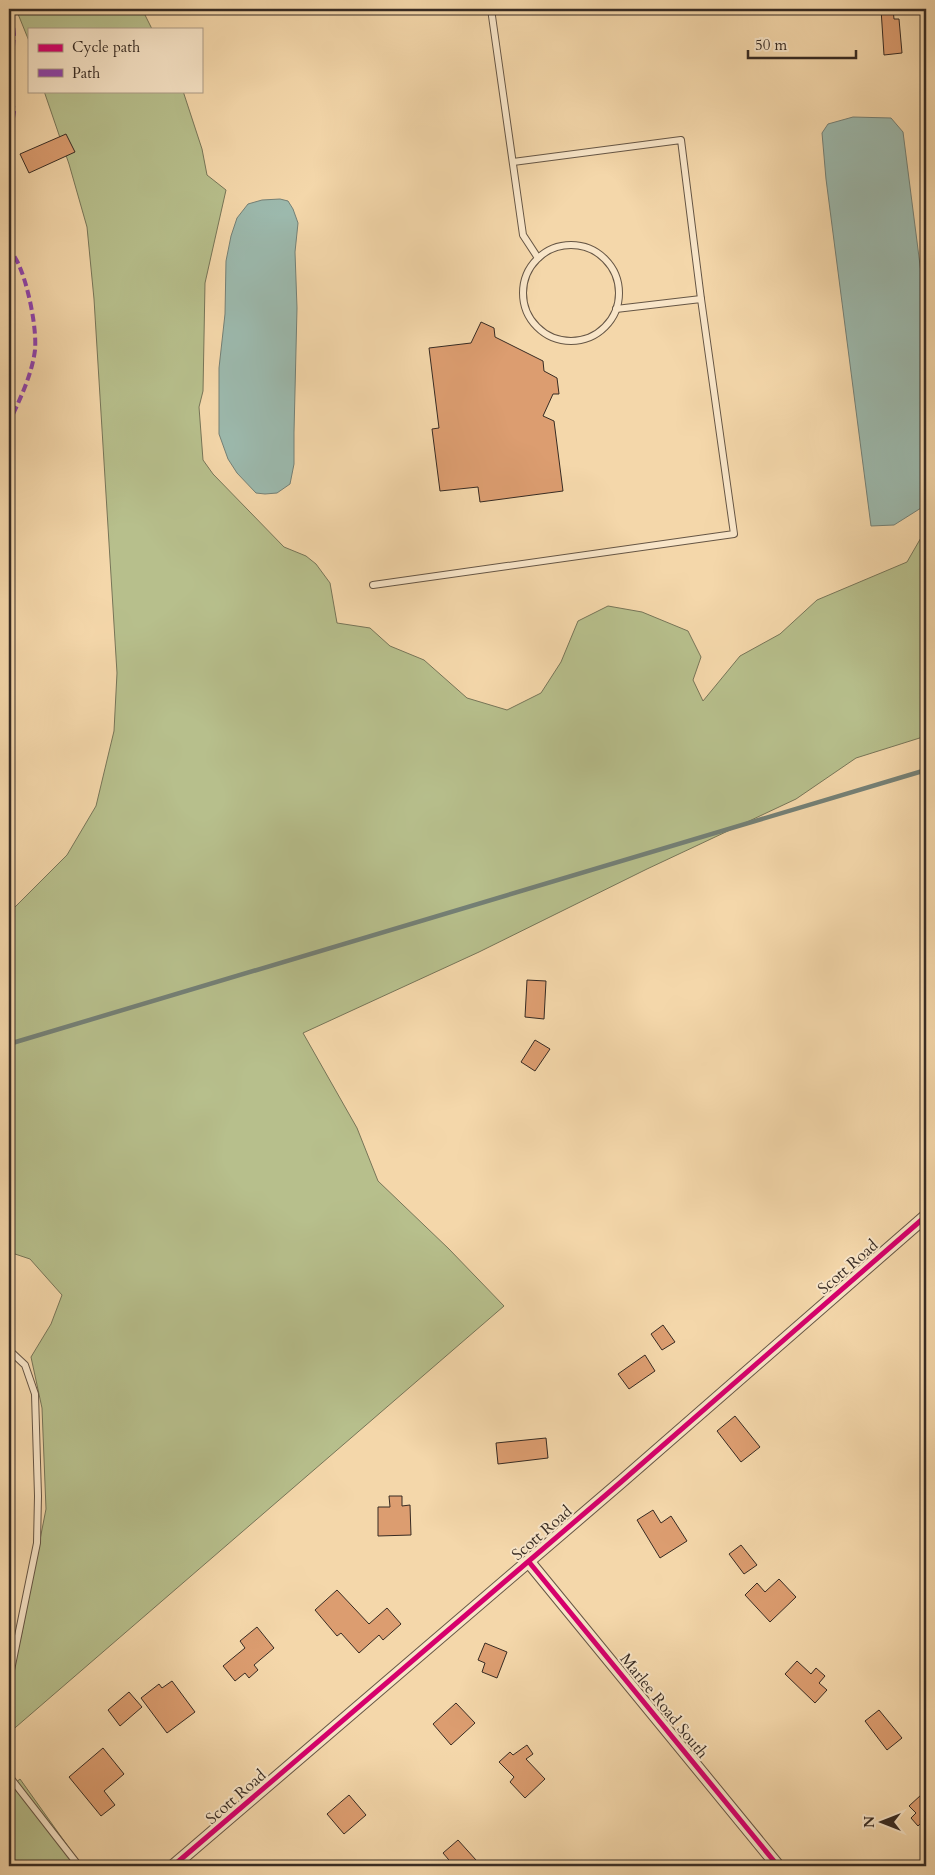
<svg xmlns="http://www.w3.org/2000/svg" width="935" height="1875" font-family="Cardo,serif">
	<rect width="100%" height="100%" fill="#f4d7aa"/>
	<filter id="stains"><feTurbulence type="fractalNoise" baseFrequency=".004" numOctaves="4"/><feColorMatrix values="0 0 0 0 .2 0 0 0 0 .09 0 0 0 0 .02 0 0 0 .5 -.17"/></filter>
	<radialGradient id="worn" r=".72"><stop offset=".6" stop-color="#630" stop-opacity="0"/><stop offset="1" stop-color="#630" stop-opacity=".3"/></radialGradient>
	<g fill="#b7bf8c" stroke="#777558">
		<path d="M16,9H142L152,29H29V41Z"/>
		<path d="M44,91H183L202,149L207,175L226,190L205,283L203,391L199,407L203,460L213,474L284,547L306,556L316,564L330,583L337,623L370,628L390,646L424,660L467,698L507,710L541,693L561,662L578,621L608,606L642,612L688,631L701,657L693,680L703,701L740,656L780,634L817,600L907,562L926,529V736L856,758L796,799L647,869L479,952L303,1033L357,1128L378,1181L449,1249L504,1306L9,1733V1689L22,1632L46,1509L42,1408L31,1357L51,1324L62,1295L30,1259L9,1252V913L67,855L96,806L114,731L117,673L94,299L87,227L69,164Z"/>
		<path d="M20,1779L82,1866H9V1788Z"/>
	</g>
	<g fill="#9cb9ad" stroke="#748076">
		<path d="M853,117L891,118L903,132L926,312V494L921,508L894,525L871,526L826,179L822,133L828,124Z"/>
		<path d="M280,199L288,201L293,209L298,223L295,252L297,308L294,432V464L290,484L277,493L265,494L256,493L237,473L228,459L219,434V368L225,314L226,261L231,236L237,218L248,204L262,200Z"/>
	</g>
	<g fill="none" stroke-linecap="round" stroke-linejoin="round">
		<path stroke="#748076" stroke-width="4.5" d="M9,1044L926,770"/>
	</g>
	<g fill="#dc9d70" stroke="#372b23">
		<path d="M881,9H893L894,19H899L902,53L884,55Z"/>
		<path d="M66,134L75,152L29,173L20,154Z"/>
		<path d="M481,322L494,328L495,337L543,361L544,371L557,378L559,394H553L543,416L554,421L563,491L480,502L478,487L440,491L432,429L439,428L429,348L471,343Z"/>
		<path d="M527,980L546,981L544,1019L525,1017Z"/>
		<path d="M535,1040L550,1049L535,1071L521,1062Z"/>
		<path d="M663,1325L675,1342L662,1350L651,1334Z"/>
		<path d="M645,1355L655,1371L629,1389L618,1374Z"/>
		<path d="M735,1416L760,1447L741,1462L717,1431Z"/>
		<path d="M546,1438L548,1458L498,1464L496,1443Z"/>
		<path d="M389,1496H402V1506L410,1505L411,1535L378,1536V1507H390Z"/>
		<path d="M653,1510L661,1523L671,1516L687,1541L660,1558L637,1520Z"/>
		<path d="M741,1545L757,1565L744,1574L729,1554Z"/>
		<path d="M779,1579L796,1597L770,1622L745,1595L757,1583L765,1592Z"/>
		<path d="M337,1590L369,1624L387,1608L401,1624L383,1640L379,1635L359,1653L341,1633L337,1636L315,1610Z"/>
		<path d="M257,1627L274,1648L254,1665L258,1670L249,1678L245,1673L235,1681L223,1666L245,1648L240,1641Z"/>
		<path d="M485,1643L507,1652L497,1678L482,1672L485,1663L478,1660Z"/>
		<path d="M797,1661L811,1674L816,1668L825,1676L819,1683L827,1690L815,1703L785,1674Z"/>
		<path d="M172,1681L195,1712L167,1733L141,1698L159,1684L162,1688Z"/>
		<path d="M129,1692L142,1707L120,1726L108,1710Z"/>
		<path d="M456,1703L475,1723L451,1745L433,1724Z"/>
		<path d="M879,1710L902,1738L887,1750L865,1721Z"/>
		<path d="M527,1745L533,1754L526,1759L545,1779L525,1798L510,1782L514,1777L499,1762L510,1752L513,1755Z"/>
		<path d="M103,1748L124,1774L104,1791L115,1805L101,1816L69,1777Z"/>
		<path d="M349,1795L366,1815L344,1834L327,1814Z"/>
		<path d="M921,1795L926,1800V1825L923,1821L918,1826L911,1818L916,1813L909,1806Z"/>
		<path d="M458,1840L476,1860L469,1866H454L443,1853Z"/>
	</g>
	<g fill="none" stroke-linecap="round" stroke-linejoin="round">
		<g stroke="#665645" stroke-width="8">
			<g id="lane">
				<path d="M491,9L523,235L538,258"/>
				<path d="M513,162L681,140L701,299"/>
				<circle cx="571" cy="293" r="48"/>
				<path d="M373,585L734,534L701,299L616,309"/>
				<path d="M9,1350L25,1365L35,1394L38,1496L37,1543L9,1680"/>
				<path d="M9,1776L79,1866"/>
			</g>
		</g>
		<g stroke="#665645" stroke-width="14">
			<g id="street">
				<path d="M529,1562L778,1866"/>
				<path d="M173,1866L621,1482L926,1216"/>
			</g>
		</g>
		<use href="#lane" stroke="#f8e5c8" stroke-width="6"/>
		<use href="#street" stroke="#f8e5c8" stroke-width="12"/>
		<g stroke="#8e44ad" stroke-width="4" stroke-dasharray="8 4" stroke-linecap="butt">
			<path d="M9,143L14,112L10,86L14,34L11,9"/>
			<path d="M9,246C11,252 15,257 18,263C28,284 37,328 35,350C32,375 19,401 9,423"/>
		</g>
		<g stroke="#f8e5c8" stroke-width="8">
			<g id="cycleway">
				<path d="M529,1562L778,1866"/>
				<path d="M173,1866L621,1482L926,1216"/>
			</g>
		</g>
		<use href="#cycleway" stroke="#d6006c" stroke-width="5"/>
	</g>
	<g text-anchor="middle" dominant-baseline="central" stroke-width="4" stroke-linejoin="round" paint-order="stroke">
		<g font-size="16" fill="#372b23" stroke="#f8e5c8">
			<text transform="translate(848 1267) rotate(-41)">Scott Road</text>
			<text transform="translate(542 1533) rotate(-41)">Scott Road</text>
			<text transform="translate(664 1706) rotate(51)">Marlee Road South</text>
			<text transform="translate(236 1797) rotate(-41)">Scott Road</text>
		</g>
	</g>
	<rect width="935" height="1875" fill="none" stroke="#f4d7aa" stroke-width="30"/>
	<rect x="10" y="10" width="915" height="1855" fill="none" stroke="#372b23" stroke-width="2.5"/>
	<rect x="15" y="15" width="905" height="1845" fill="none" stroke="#372b23"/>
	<rect x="28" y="28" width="175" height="65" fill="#f8e5c8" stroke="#ab9b86"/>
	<rect x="38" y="44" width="25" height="8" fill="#d6006c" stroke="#ab9b86"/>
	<text x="72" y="52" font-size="15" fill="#372b23">Cycle path</text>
	<rect x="38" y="69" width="25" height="8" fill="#8e44ad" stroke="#ab9b86"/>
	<text x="72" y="78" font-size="15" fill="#372b23">Path</text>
	<g transform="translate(882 1822) rotate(270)" stroke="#f8e5c8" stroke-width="4" paint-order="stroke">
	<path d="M0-4L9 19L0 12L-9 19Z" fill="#372b23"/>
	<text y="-8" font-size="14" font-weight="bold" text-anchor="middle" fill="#372b23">N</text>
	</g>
	<path d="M748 50v8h108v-8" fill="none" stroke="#372b23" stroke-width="2.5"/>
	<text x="755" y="50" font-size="15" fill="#372b23" stroke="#f8e5c8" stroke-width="4" paint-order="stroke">50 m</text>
	<rect width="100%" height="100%" filter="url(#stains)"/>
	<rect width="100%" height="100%" fill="url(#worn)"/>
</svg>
